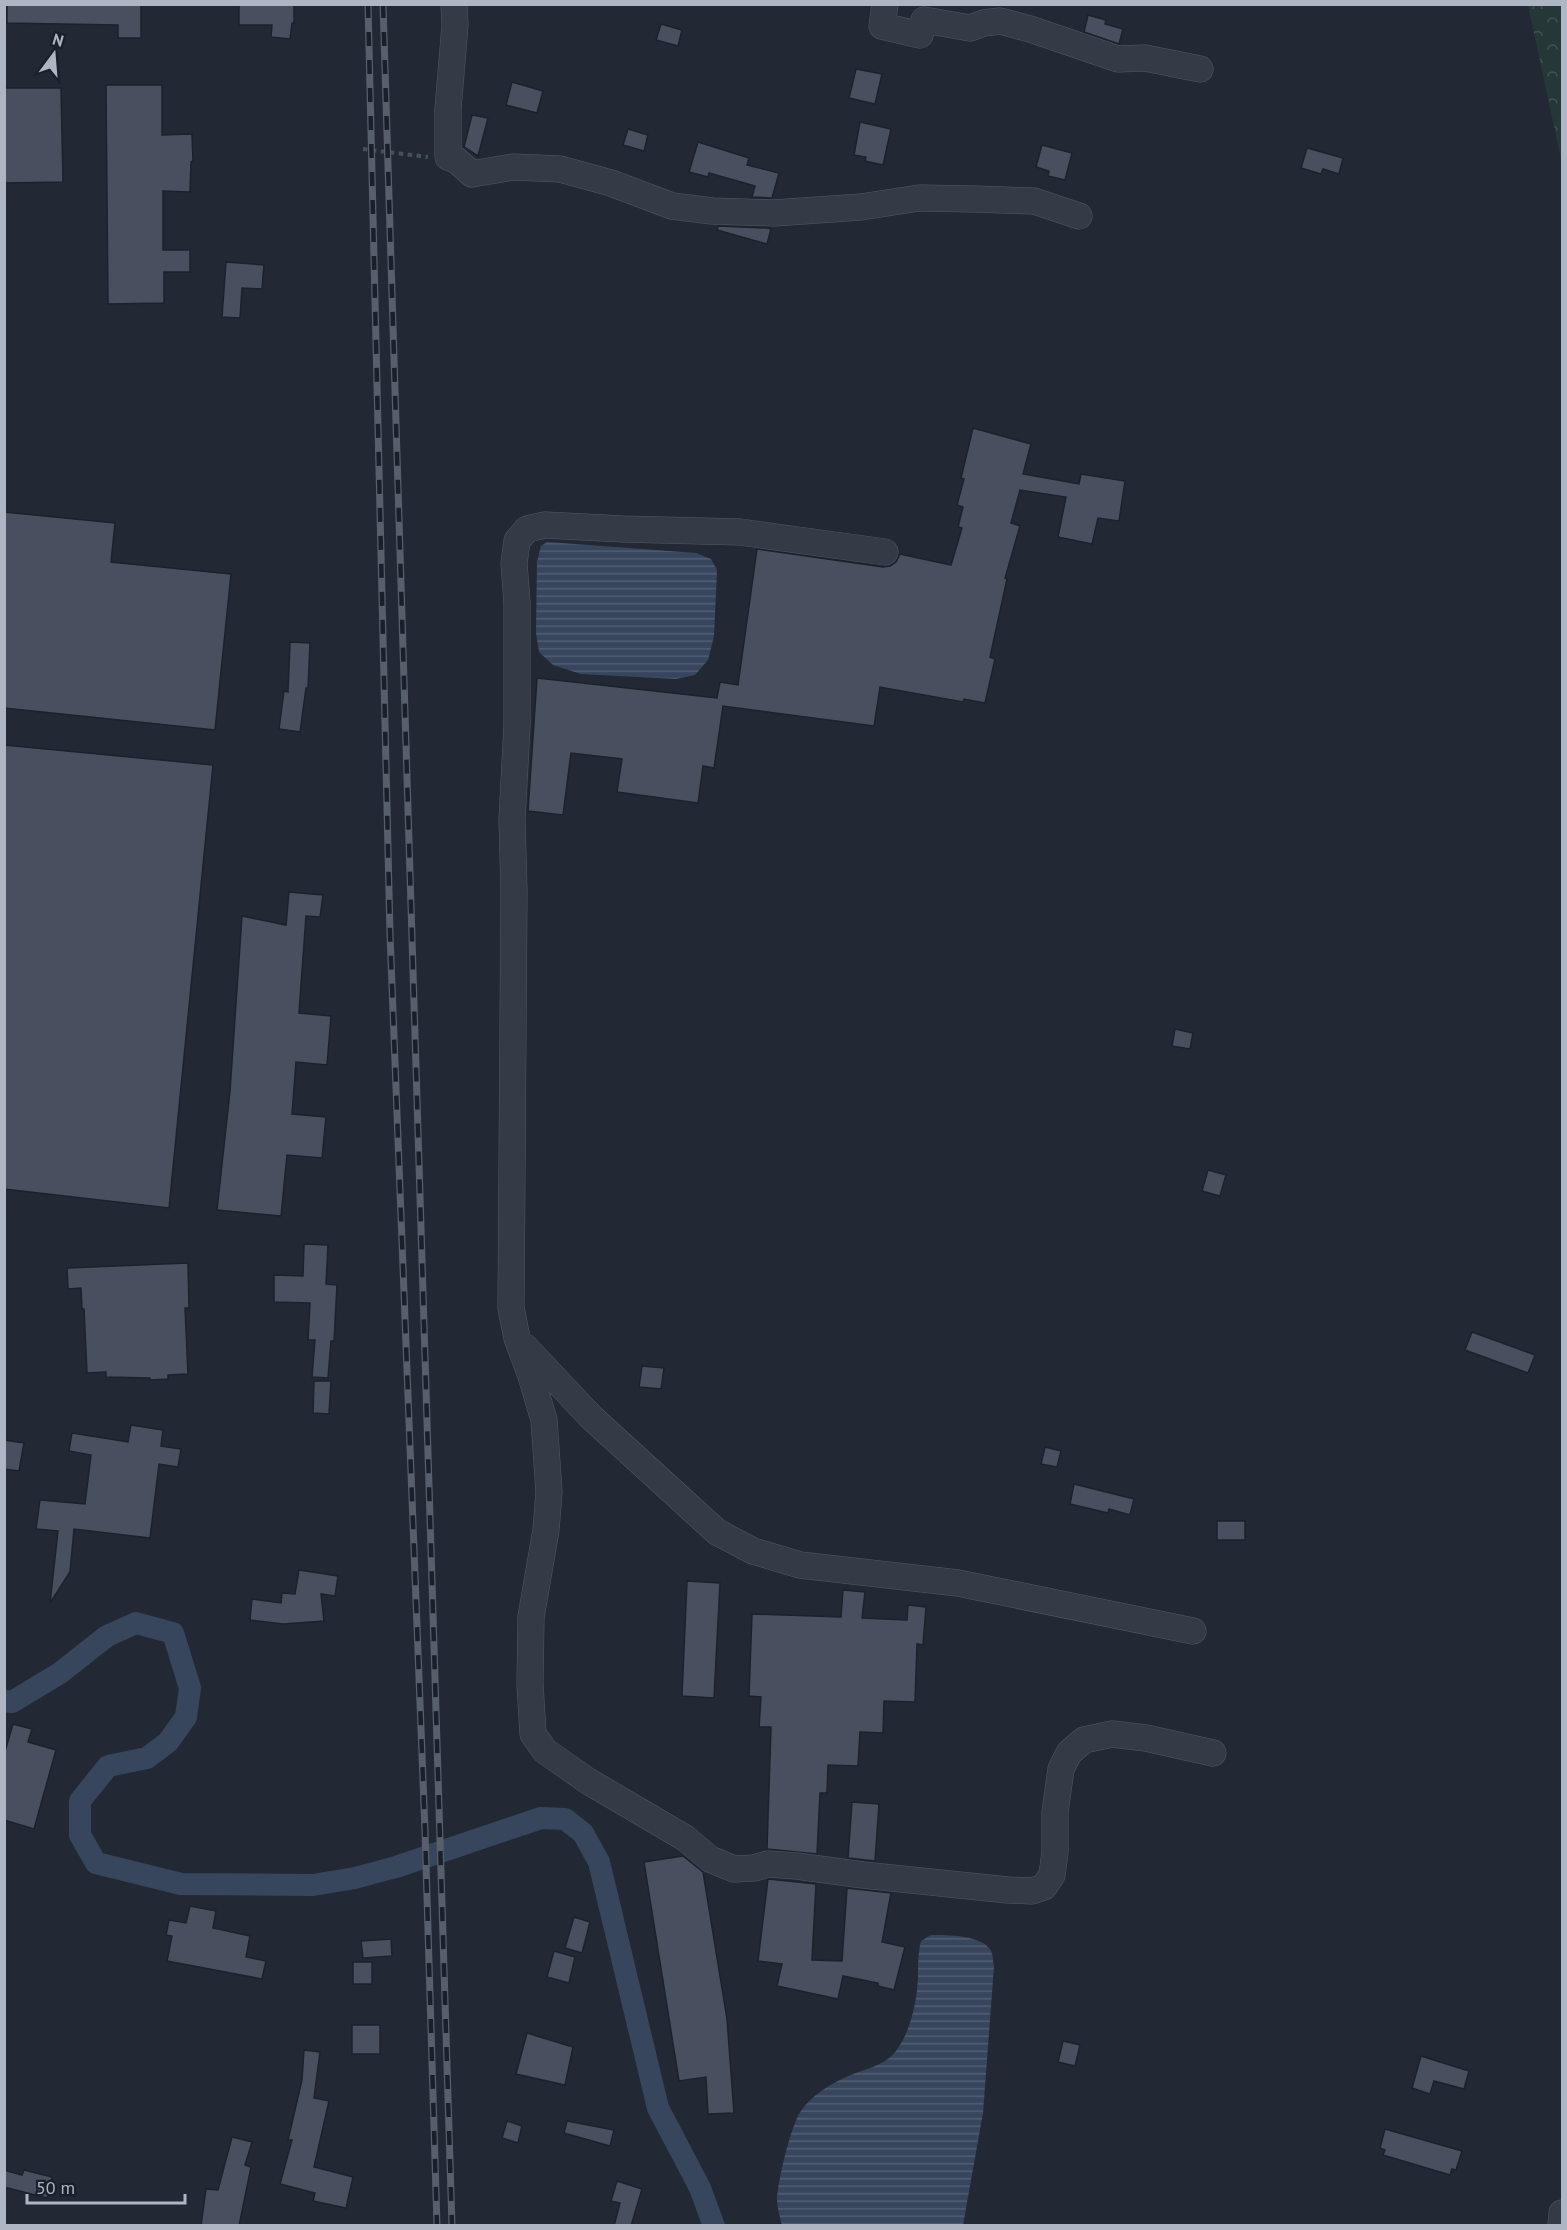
<svg xmlns="http://www.w3.org/2000/svg" width="1567" height="2230" font-family="'PT Sans',sans-serif">
	<defs>
		<pattern id="forest-crowns" width="20" height="18" patternUnits="userSpaceOnUse" patternTransform="scale(1.5)"><rect width="20" height="18" fill="#263738"/><path d="M2 6a3 3 0 1 1 6 0M12 15a3 3 0 1 1 6 0" fill="none" stroke="#435253"/></pattern>
		<pattern id="water-rules" width="6" height="5" patternUnits="userSpaceOnUse" patternTransform="scale(1.5)"><rect width="6" height="5" fill="#38465d"/><path d="M0 2.5h6" fill="none" stroke="#525e73"/></pattern>
	</defs>
	<rect width="100%" height="100%" fill="#222935"/>
	<path fill="url(#forest-crowns)" d="M1528,5H1562V163Z"/>
	<g fill="url(#water-rules)">
		<path d="M547,542L696,553L711,559L717,570L714,636L708,660L695,675L676,679L581,674L553,665L539,652L536,633L537,562L541,546Z"/>
		<path d="M931,1935C947,1935 983,1935 991,1951C993,1955 993,1962 994,1966L983,2113L963,2225H782C780,2217 777,2207 777,2199C778,2180 791,2125 801,2111C811,2096 829,2085 844,2078C862,2069 884,2067 896,2051C911,2031 917,2001 918,1977C918,1964 918,1954 921,1941Z"/>
	</g>
	<g fill="none" stroke-linecap="round" stroke-linejoin="round">
		<path stroke="#38465d" stroke-width="22" d="M4,1701L12,1702L60,1673L107,1636L136,1623L173,1633L190,1688L186,1717L168,1742L147,1758L108,1766L80,1801V1835L96,1863L181,1884L313,1885L355,1878L396,1867L541,1818L565,1819L583,1833L599,1862L658,2108L700,2188L714,2226"/>
	</g>
	<g fill="#48505f" stroke="#1c222c" stroke-width="1.5">
		<path d="M7,4H141V38H118V25L7,23Z"/>
		<path d="M239,4H294V23H292L290,39L271,37L272,25H239Z"/>
		<path d="M1088,15L1106,20L1105,24L1123,29L1119,44L1084,32Z"/>
		<path d="M661,24L682,30L678,46L656,40Z"/>
		<path d="M856,69L882,74L875,104L849,98Z"/>
		<path d="M512,82L543,91L537,113L506,105Z"/>
		<path d="M106,85H162V135L192,134L193,161L191,162L190,192L163,191V250H190V272H164V303L108,304Z"/>
		<path d="M4,88H61L63,182L4,183Z"/>
		<path d="M472,115L488,118L478,156L464,147Z"/>
		<path d="M860,122L891,129L883,165L865,161L866,157L854,155Z"/>
		<path d="M628,129L648,135L644,151L623,145Z"/>
		<path d="M698,142L749,158L747,165L779,173L772,198L752,197L755,186L709,173L708,177L689,172Z"/>
		<path d="M1042,145L1072,153L1065,180L1048,176L1049,171L1036,167Z"/>
		<path d="M1307,148L1343,158L1339,174L1323,169L1321,174L1301,168Z"/>
		<path d="M718,226L767,228L771,229L767,244L717,230Z"/>
		<path d="M226,262L264,265L262,289L242,288L240,318L222,317Z"/>
		<path d="M973,428L1031,444L1023,474L1079,484L1081,474L1125,481L1119,521L1098,518L1092,544L1058,537L1066,497L1020,490L1011,523L1020,526L1005,578L1007,579L990,657L995,659L985,703L964,699L963,702L880,687L874,726L723,706L714,768L703,766L698,803L617,792L622,759L571,753L563,815L528,811L537,678L717,698L720,682L738,685L757,549L883,567L890,566L896,562L900,554L951,565L962,528L958,527L963,507L957,505L964,479L961,478Z"/>
		<path d="M4,512L115,523L111,562L231,574L215,730L4,708Z"/>
		<path d="M290,642L310,643L308,688H306L300,732L279,729L284,691L288,692Z"/>
		<path d="M4,745L213,765L169,1208L4,1189Z"/>
		<path d="M289,892L323,895L320,917L306,916L299,1013L331,1016L327,1065L296,1062L292,1114L326,1117L322,1158L287,1155L281,1216L217,1210L230,1091L242,916L286,925Z"/>
		<path d="M1175,1029L1193,1033L1190,1049L1172,1046Z"/>
		<path d="M1208,1170L1226,1175L1220,1196L1202,1191Z"/>
		<path d="M304,1244L328,1245L326,1284L337,1285L334,1341H331L328,1378L312,1377L315,1340H308L310,1303L274,1302V1275L303,1276Z"/>
		<path d="M188,1263L189,1308H185L188,1374L168,1375V1379L150,1380V1378L106,1377V1372L87,1373L84,1309H82L81,1288L68,1289L67,1268Z"/>
		<path d="M1472,1332L1535,1355L1528,1373L1465,1350Z"/>
		<path d="M642,1366L664,1368L661,1389L639,1387Z"/>
		<path d="M314,1381H331L329,1414L313,1413Z"/>
		<path d="M131,1425L163,1430L161,1446L181,1449L178,1467L159,1464L150,1538L74,1529L70,1572L50,1603L58,1531L36,1529L40,1500L85,1504L91,1455L69,1451L72,1433L128,1442Z"/>
		<path d="M4,1440L24,1443L19,1471L4,1469Z"/>
		<path d="M1045,1447L1061,1451L1057,1467L1041,1464Z"/>
		<path d="M1074,1484L1134,1499L1130,1515L1109,1509L1108,1513L1070,1504Z"/>
		<rect x="1217" y="1521" width="28" height="19"/>
		<path d="M299,1570L338,1576L335,1596L321,1594L324,1621L283,1624L250,1620L252,1599L281,1603L282,1593L295,1594Z"/>
		<path d="M687,1581L720,1583L714,1698L682,1696Z"/>
		<path d="M843,1590L865,1592L862,1618L907,1620L908,1605L926,1607L923,1645L917,1644L915,1702L884,1701L883,1733L860,1732L858,1766L828,1765L827,1793H820L817,1854L767,1849L771,1727H759L761,1697L749,1696L752,1614L841,1617Z"/>
		<path d="M13,1724L32,1729L28,1742L56,1750L34,1829L4,1820V1755Z"/>
		<path d="M852,1802L879,1804L875,1861L848,1858Z"/>
		<path d="M683,1856L703,1872L727,2019L734,2113L708,2114L706,2077L679,2081L644,1862Z"/>
		<path d="M768,1879L816,1884L812,1960L842,1961L847,1888L891,1893L882,1942L905,1947L894,1990L878,1986V1983L843,1976L838,1999L777,1986L782,1964L758,1961Z"/>
		<path d="M190,1906L216,1911L213,1928L250,1936L246,1957L266,1961L262,1979L167,1961L172,1936L166,1935L169,1920L186,1923Z"/>
		<path d="M574,1917L590,1922L582,1953L565,1948Z"/>
		<path d="M391,1939L392,1956L363,1958L361,1941Z"/>
		<path d="M554,1951L575,1957L569,1983L547,1977Z"/>
		<rect x="353" y="1962" width="19" height="22"/>
		<rect x="352" y="2025" width="28" height="29"/>
		<path d="M527,2033L573,2047L565,2085L516,2074Z"/>
		<path d="M1063,2041L1080,2045L1075,2066L1058,2062Z"/>
		<path d="M304,2050L320,2052L314,2098L329,2101L314,2167L353,2177L346,2208L313,2201L315,2193L280,2184L292,2140H288L302,2080Z"/>
		<path d="M1421,2056L1469,2071L1464,2089L1434,2081L1430,2094L1412,2088Z"/>
		<path d="M507,2121L522,2126L518,2143L502,2138Z"/>
		<path d="M567,2121L614,2130L610,2146L564,2133Z"/>
		<path d="M1385,2129L1462,2151L1456,2170L1452,2169L1450,2175L1383,2155L1385,2150L1380,2148Z"/>
		<path d="M232,2137L252,2142L245,2165L251,2167L239,2226H201L206,2189L218,2190Z"/>
		<path d="M4,2170L22,2175L24,2170L52,2177L47,2198L4,2187Z"/>
		<path d="M617,2181L642,2189L631,2226H614L620,2203L611,2201Z"/>
	</g>
	<g fill="none" stroke-linecap="round" stroke-linejoin="round">
		<g stroke="#525964" stroke-width="27">
			<g id="minor">
				<path d="M454,4L455,25L448,109V157L456,160L472,174L513,167L560,169L611,183L672,206L712,211L774,213L861,207L919,198L974,199L1034,201L1079,216"/>
				<path d="M885,4L882,26L920,35L924,20L970,28L984,23L1000,21L1030,29L1118,59L1145,58L1200,69"/>
				<path d="M885,552L740,532L623,529L545,525L527,529L517,541L514,563L517,603V725L512,820L514,891L511,1308L517,1338L531,1376L544,1420L549,1492L546,1530L531,1617L530,1684L533,1734L545,1751L588,1781L685,1838L710,1859L734,1869L754,1868L768,1864L797,1866L863,1875L1008,1890L1032,1891L1044,1887L1052,1875L1055,1852V1812L1061,1769L1069,1753L1084,1740L1112,1734L1146,1738L1213,1753"/>
				<path d="M525,1347L591,1417L717,1532L753,1551L800,1565L958,1583L1193,1631"/>
				<path d="M1561,2226L1562,2213"/>
			</g>
		</g>
		<path stroke="#435256" stroke-width="4" stroke-dasharray="4.5 4.5" stroke-linecap="butt" d="M363,149L428,157"/>
		<use href="#minor" stroke="#353b46" stroke-width="26"/>
		<g stroke="#575f6d" stroke-width="7">
			<g id="rail">
				<path d="M368,4L390,934L425,1831L437,2226"/>
				<path d="M383,4L452,2226"/>
			</g>
		</g>
		<use href="#rail" stroke="#1a202a" stroke-width="4.5" stroke-dasharray="14" stroke-linecap="butt"/>
	</g>
	<rect width="1567" height="2230" fill="none" stroke="#afb6c3" stroke-width="12"/>
	<g transform="translate(54 54) rotate(16)" stroke="#1a202a" stroke-width="4.5" paint-order="stroke">
	<path d="M0-4.5L10 22L0 15L-10 22Z" fill="#afb6c3"/>
	<text y="-9" font-size="16" font-weight="bold" text-anchor="middle" fill="#afb6c3">N</text>
	</g>
	<path d="M27 2194v9h158v-9" fill="none" stroke="#afb6c3" stroke-width="3"/>
	<text x="36" y="2194" font-size="18" fill="#afb6c3" stroke="#1a202a" stroke-width="4.5" paint-order="stroke">50 m</text>
</svg>
